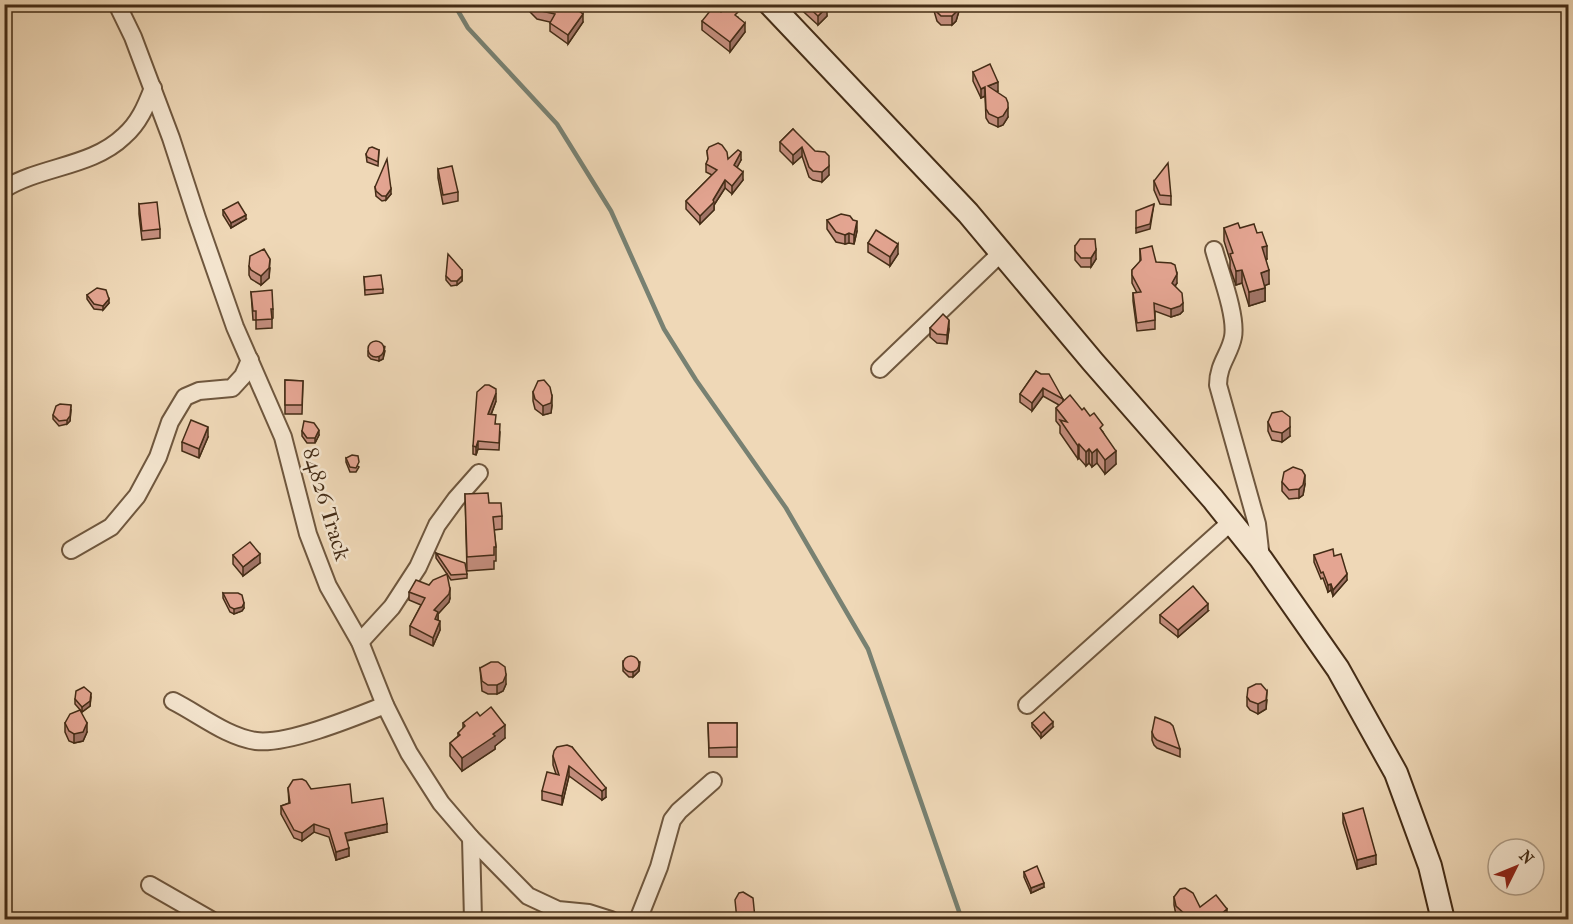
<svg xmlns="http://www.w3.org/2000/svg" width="1573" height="924" font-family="'IM FELL French Canon',serif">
	<rect width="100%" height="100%" fill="#efd8b7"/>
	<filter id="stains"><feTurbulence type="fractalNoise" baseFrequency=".00333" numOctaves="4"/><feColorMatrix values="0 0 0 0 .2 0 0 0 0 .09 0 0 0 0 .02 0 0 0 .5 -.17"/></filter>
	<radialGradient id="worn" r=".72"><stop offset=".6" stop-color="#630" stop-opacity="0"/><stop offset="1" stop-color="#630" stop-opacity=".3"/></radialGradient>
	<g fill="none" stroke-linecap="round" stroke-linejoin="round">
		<path stroke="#788172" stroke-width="4.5" d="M454,4L468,28L557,124L611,211L664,329L696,380L786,508L868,649L962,920"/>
		<g stroke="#6f573e" stroke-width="20">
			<g id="street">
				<path d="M117,4L133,37L171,138L197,218L235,327L283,437L308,534L328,586L360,642L385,705L409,753L441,803L471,838L528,896L558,910L589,913L611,920"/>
				<path d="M4,189C41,166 92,167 124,136C139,123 146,106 153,88"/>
				<path d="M1214,250C1220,272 1237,316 1233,337C1230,354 1218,364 1218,385L1257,524L1261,559"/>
				<path d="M880,369L1001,253"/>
				<path d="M71,550L111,527L137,496L158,457L170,422L185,397L199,391L232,388L243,376L250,360"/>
				<path d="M360,642L392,607L418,567L437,525L456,499L479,473"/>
				<path d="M173,701C199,714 227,737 256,741C287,745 355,717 385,705"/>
				<path d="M1027,705L1231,522"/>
				<path d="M471,838L473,920"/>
				<path d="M150,885L211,920"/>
				<path d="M638,920L659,867L672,820L679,811L713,781"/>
			</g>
		</g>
		<g stroke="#442c16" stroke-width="26">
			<path id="secondary" d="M770,4L968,213L1093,362L1213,499L1261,559L1338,669L1396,773L1430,866L1443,920"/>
		</g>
		<use href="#street" stroke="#f5e6d0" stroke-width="16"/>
		<use href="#secondary" stroke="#f5e6d0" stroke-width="22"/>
	</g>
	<g fill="#c48e7e" stroke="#442c16" stroke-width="1.5">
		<path d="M530,4H556L559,9L583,22L568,44L550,31V22L537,19L530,12Z"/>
		<path d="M795,4H824L827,16L818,25Z"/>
		<path d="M934,4H959V11L956,21L952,25H941L937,21L934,11Z"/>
		<path d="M721,12L738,17L745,32L730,52L702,30V21Z"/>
		<path d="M973,72L998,91L996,92L1008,117L1003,125L998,127L989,123L986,118L985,96L981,98L973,81Z"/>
		<path d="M793,129L829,175L822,182L813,180L809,177L802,156L793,164L780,151V142Z"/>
		<path d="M379,150L378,166L367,162L366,154Z"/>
		<path d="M707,151L728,159L741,160L737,167L743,180L732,194L725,188L714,205V210L700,224L686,209V201L712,175L706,172V164L708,160Z"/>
		<path d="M438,169L458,192V201L443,204L438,178Z"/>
		<path d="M1154,181L1171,196V205L1160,204L1154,190Z"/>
		<path d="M375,187L391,194L386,200L382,201L376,196Z"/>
		<path d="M139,204L160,229V238L142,240L139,214Z"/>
		<path d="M223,210L246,219L231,228L223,215Z"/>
		<path d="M827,220L857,231L854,244L849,243L845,244L836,242L827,229Z"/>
		<path d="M1224,228H1240L1267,259L1266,260L1269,284L1265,285V301L1249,306L1242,283L1236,285L1230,268V260L1224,241Z"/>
		<path d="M868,243L898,254L890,266L868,252Z"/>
		<path d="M1075,246L1096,259L1091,267H1081L1075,260Z"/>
		<path d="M1140,249L1156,262L1177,283L1175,286L1183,311L1180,314L1171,317L1155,311V329L1137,331L1133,301V293H1137L1132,283V270L1140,262Z"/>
		<path d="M249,266L270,268L269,278L261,285L251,279L249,275Z"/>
		<path d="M462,270V281L457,285L451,286L446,280V276Z"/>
		<path d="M364,277L383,289V293L365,295Z"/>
		<path d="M251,292L273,309V318H272V328L256,329V320H253Z"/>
		<path d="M87,295L109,303L103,310L94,309L87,299Z"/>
		<path d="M930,328L949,329L947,344L937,343L930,337Z"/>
		<path d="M368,351H385L383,359L379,361L371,359L368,356Z"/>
		<path d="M1036,371L1063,399V402L1082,410L1103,432L1116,464L1105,474L1097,463L1092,467L1089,463L1086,466L1079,458L1078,459L1060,433V426L1056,421V408L1059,405L1043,396L1032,411L1020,402V394Z"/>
		<path d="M285,380L303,381L302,414H285Z"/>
		<path d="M533,392L552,405L551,413L543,415L535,409L533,401Z"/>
		<path d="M496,401L491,415L500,432L499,450L478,449L476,455L473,454V446Z"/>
		<path d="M71,410L70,421L67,424L59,426L53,419V415Z"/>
		<path d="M1268,422L1290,436L1282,442L1272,440L1268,431Z"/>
		<path d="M302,431L319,435L315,443H307L302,436Z"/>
		<path d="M208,437L199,458L182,451V442Z"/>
		<path d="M346,458L359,467L356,472H350L346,462Z"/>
		<path d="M1282,482L1305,484L1303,495L1299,498L1289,499L1282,491Z"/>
		<path d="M465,494L489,503L502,516V529L494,530L496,547V561H494V569L467,571Z"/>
		<path d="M436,553L467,574V578L451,580L436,558Z"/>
		<path d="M233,555L260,563L243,576L233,564Z"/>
		<path d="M1314,555L1334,556L1347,580L1333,596L1331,590L1328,592L1323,578L1321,579L1314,562Z"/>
		<path d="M429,585L450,598L449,602L438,614V620L440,630L433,646L410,635V626L421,605L409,600V592Z"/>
		<path d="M223,593L244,608L242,611L234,614L230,612L223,598Z"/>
		<path d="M1208,611L1178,637L1160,623V615Z"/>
		<path d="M623,661L640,662L639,671L633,677H629L623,671Z"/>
		<path d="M480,668L506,684L503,691L497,694H488L482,691Z"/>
		<path d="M91,697L90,706L82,712L75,704V699Z"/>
		<path d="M1247,697L1267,700L1266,709L1258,714L1250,710L1247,706Z"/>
		<path d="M480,716L505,738L495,746V749L462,771L450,756V743L458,736V733L463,729V723Z"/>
		<path d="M65,723L87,732L83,741L74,743L69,741L65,732Z"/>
		<path d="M708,723H737V757H709Z"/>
		<path d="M1032,723L1053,727L1041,738L1032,727Z"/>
		<path d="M1152,732L1180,749V757L1157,748L1154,745L1152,740Z"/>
		<path d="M572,747L606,797L602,800L569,776L562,805L542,800V791L556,774L553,765V756Z"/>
		<path d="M288,788L311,789L352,803L387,832L347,841L349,856L336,860L329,837L314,832L302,841L294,838L281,814V806L289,803Z"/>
		<path d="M1343,814L1376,864L1357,869L1343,823Z"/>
		<path d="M1024,872L1044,887L1031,893L1024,877Z"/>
		<path d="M1174,897L1200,907L1227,918L1226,920H1181L1176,915L1174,905Z"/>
	</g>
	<g fill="#a07466" stroke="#442c16" stroke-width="1.5">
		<path d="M958,4L959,11L956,21L952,25V16Z"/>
		<path d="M827,7V16L818,25V16Z"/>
		<path d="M583,14V22L568,44V35Z"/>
		<path d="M745,23V32L730,52V42Z"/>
		<path d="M998,82V91L988,95V86Z"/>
		<path d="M985,87V96L981,98V89Z"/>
		<path d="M1008,108V117L1003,125L998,127V118Z"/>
		<path d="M802,147V156L793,164V155Z"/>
		<path d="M741,152V160L734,173V165Z"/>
		<path d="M829,166V175L822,182V172Z"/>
		<path d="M743,172V180L732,194V186Z"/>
		<path d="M725,180V188L714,205V210L700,224V216L713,200Z"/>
		<path d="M391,189V194L386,200V196Z"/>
		<path d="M1154,204L1150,229L1136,233V228Z"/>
		<path d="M246,215V219L231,228V223Z"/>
		<path d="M857,221V231L854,244V235Z"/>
		<path d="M849,233V243L845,244V235Z"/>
		<path d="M898,244V254L890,266V257Z"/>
		<path d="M1267,246V259L1262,261V247Z"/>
		<path d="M1096,250V259L1091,267V258Z"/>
		<path d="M270,259L269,278L261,285V276Z"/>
		<path d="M1242,270V283L1236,285V271Z"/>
		<path d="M1269,270V284L1261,287V273Z"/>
		<path d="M1177,274V283L1172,291V283Z"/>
		<path d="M462,276V281L457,285V281Z"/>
		<path d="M1265,288V301L1249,306V292Z"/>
		<path d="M109,299V303L103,310V306Z"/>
		<path d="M1183,303V311L1180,314L1171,317V309Z"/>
		<path d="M949,320V329L947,344V335Z"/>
		<path d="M385,346L383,359L379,361V356Z"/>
		<path d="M1043,388V396L1032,411V403Z"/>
		<path d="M496,393V401L488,422V414Z"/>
		<path d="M552,396V405L551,413L543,415V406Z"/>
		<path d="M71,405L70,421L67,424V420Z"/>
		<path d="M208,427V437L199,458V449Z"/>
		<path d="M1290,427V436L1282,442V433Z"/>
		<path d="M319,430V435L315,443V438Z"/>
		<path d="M478,441V449L476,455V447Z"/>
		<path d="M1079,444V458L1078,459V446Z"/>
		<path d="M1089,449V463L1086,466V452Z"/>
		<path d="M1097,449V463L1092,467V453Z"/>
		<path d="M1116,451V464L1105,474V460Z"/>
		<path d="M1305,475V484L1303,495L1299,498V489Z"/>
		<path d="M11,529V539L4,543V534Z"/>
		<path d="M260,554V563L243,576V567Z"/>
		<path d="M1347,574V580L1333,596V590Z"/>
		<path d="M1331,584V590L1328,592V585Z"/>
		<path d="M450,589V598L449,602L438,614V621L435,627L434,610Z"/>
		<path d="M244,603V608L242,611L234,614V609Z"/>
		<path d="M1208,604V611L1178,637V630Z"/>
		<path d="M440,621V630L433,646V638Z"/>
		<path d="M639,666V671L633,677V672Z"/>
		<path d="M506,675V684L503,691L497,694V685Z"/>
		<path d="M1267,691L1266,709L1258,714V704Z"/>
		<path d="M91,693L90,706L82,712V707Z"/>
		<path d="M1053,722V727L1041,738V733Z"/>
		<path d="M87,723V732L83,741L74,743V734Z"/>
		<path d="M505,725V738L495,746V749L462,771V758Z"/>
		<path d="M569,766V776L562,805V796Z"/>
		<path d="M606,788V797L602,800V791Z"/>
		<path d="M314,824V832L302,841V833Z"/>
		<path d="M387,824V832L345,841V833Z"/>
		<path d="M349,848V856L336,860V852Z"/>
		<path d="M1376,855V864L1357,869V860Z"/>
		<path d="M1044,883V887L1031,893V888Z"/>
		<path d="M1227,909V918L1225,920L1221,914Z"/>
	</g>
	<g fill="#e4a592" stroke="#442c16" stroke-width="1.5">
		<path d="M532,4H556L559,9L562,4H569L583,14L568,35L550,23L555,14L537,10Z"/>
		<path d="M727,4H728L738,12L735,15L745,23L730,42L702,21L714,6L721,12Z"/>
		<path d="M805,4H824L827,7L818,16Z"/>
		<path d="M935,4H958L956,12L952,16H941L937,12Z"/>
		<path d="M990,64L998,82L988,86L1006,98L1008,103V108L1003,116L998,118L989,114L986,109L985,87L981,89L973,72Z"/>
		<path d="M793,129L815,151L825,152L829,156V166L822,172L813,171L809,167L802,147L793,155L780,142Z"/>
		<path d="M718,143L722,145L727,152L728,159L738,150L741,152L734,165L743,172L732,186L725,180L713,200L714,202L700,216L686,201L717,170L706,164L708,159L707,151L709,147Z"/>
		<path d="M372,147L379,150L378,162L367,157L366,154L369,148Z"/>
		<path d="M387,159L391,189L386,196H382L376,191L375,187Z"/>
		<path d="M1168,163L1171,196L1160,195L1154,181Z"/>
		<path d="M452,166L458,192L443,195L438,169Z"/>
		<path d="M157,202L160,229L142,231L139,204Z"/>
		<path d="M238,202L246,215L231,223L223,210Z"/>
		<path d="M1154,204L1150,224L1136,228V211Z"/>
		<path d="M841,214L850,216L853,220L857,221L854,235L849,233L845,235L836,232L827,220Z"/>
		<path d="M1238,223L1240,228L1254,224L1257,233L1262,232L1267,246L1262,247L1269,270L1261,273L1265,288L1249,292L1242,270L1236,271L1230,254L1233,253L1224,228Z"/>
		<path d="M876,230L898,244L890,257L868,243Z"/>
		<path d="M1080,239H1095L1096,250L1091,258H1081L1075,251V246Z"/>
		<path d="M1152,246L1156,262L1171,263L1175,265L1177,274L1172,283L1182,293L1183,303L1180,306L1171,309L1154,303L1155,320L1137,323L1133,293L1141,292L1132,275V270L1141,260L1140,249Z"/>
		<path d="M264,249L270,259L269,268L261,276L251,270L249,266L250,256Z"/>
		<path d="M448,254L462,270V276L457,281H451L446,276Z"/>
		<path d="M381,275L383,289L365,290L364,277Z"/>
		<path d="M97,288L106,290L109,299L103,306L94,304L87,295Z"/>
		<path d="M272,290L273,309H271L272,319L256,320V311H253L251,292Z"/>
		<path d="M943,314L949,320L947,335L937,334L930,328Z"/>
		<circle cx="376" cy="349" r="8"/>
		<path d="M1036,371L1041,374H1049L1063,399L1043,388L1032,403L1020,394Z"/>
		<path d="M285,380L303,381L302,405H285Z"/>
		<path d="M544,380L550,387L552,396L551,403L543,406L535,399L533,392L538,381Z"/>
		<path d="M485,385H489L496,389V393L488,414L496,415L495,424H500L499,443L478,441L476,447L473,446L477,392Z"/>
		<path d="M1070,395L1082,410L1084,408L1090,416L1094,413L1103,425L1100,428L1116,451L1105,460L1097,449L1092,453L1089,449L1086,452L1079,444L1078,446L1060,420L1067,422L1056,408Z"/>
		<path d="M60,404L71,405L70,416L67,420L59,421L53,415L56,406Z"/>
		<path d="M1282,411L1290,417V427L1282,433L1272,431L1268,422L1272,413Z"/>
		<path d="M191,420L208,427L199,449L182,442Z"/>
		<path d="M304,421L314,423L319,430L315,438H307L302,431Z"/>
		<path d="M352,455L358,456L359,462L356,468L350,467L346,458Z"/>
		<path d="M1293,467L1302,470L1305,475L1303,485L1299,489L1289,490L1282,482L1284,472Z"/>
		<path d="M488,493L489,503H501L502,516L493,517L496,547H494V555L467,557L465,494Z"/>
		<path d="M4,519L11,529L4,534Z"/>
		<path d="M250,542L260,554L243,567L233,555Z"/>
		<path d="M1333,549L1334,556L1341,554L1347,574L1333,590L1331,584L1328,585L1323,572L1321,573L1314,555Z"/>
		<path d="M436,553L465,563L467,574L451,575Z"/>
		<path d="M447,574L450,589L449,594L434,610L438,612L435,619L440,621L433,638L410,626L425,598L409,592L416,580L429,585L433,580Z"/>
		<path d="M1193,586L1208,604L1178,630L1160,615Z"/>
		<path d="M223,593H238L242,595L244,603L242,607L234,609L230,607Z"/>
		<circle cx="631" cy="664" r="8"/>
		<path d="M491,662H498L505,667L506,675L503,682L497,685H488L482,681L480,668Z"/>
		<path d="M1256,684H1261L1267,691L1266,700L1258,704L1250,701L1247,697L1248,688Z"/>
		<path d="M84,687L91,693L90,701L82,707L75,699L76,691Z"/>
		<path d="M491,707L505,725L493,734L495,736L462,758L450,743L460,735L458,733L465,726L463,723L477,712L480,716Z"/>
		<path d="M80,710L87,723L83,732L74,734L69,731L65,723L70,714Z"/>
		<path d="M1044,712L1053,722L1041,733L1032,723Z"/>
		<path d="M1155,717L1170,723L1173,726L1180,749L1157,740L1154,737L1152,732Z"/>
		<path d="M708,723H737V747L709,748Z"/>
		<path d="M567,745L572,747L606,788L602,791L569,766L562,796L542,791L547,772L559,775L553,756L554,751L557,747Z"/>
		<path d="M302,779L306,781L311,789L350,784L352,803L383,798L387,824L345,833L349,848L336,852L329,829L314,824L302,833L294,830L281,806L290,803L288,788L293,780Z"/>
		<path d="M1363,808L1376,855L1357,860L1343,814Z"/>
		<path d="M1037,866L1044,883L1031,888L1024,872Z"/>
		<path d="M1185,888L1193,893L1200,907L1216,895L1227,909L1221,914L1226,920H1185L1184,919L1187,916L1176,906L1174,897L1180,889Z"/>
		<path d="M743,892L753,898L755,918L767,917V920H737L735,900L739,893Z"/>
		<path d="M690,918H695L698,920H687Z"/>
	</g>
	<g text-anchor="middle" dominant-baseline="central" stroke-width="5" stroke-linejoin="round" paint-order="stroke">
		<g font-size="22" fill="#442c16" stroke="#f5e6d0">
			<text transform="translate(326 504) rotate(73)">84826 Track</text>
		</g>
	</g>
	<rect width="1573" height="924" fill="none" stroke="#efd8b7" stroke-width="24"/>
	<rect x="6" y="6" width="1561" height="912" fill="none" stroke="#442c16" stroke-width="3"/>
	<rect x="12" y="12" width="1549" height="900" fill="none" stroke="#442c16" stroke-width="1.5"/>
	<g transform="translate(1516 867) rotate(47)"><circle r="28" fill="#f5e6d0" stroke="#ae9c86" stroke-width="1.5"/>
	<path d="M0-4.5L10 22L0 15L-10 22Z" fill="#8f2418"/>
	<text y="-9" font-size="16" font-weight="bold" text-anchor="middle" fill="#442c16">N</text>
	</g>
	<rect width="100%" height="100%" filter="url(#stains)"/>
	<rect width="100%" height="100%" fill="url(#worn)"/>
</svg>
